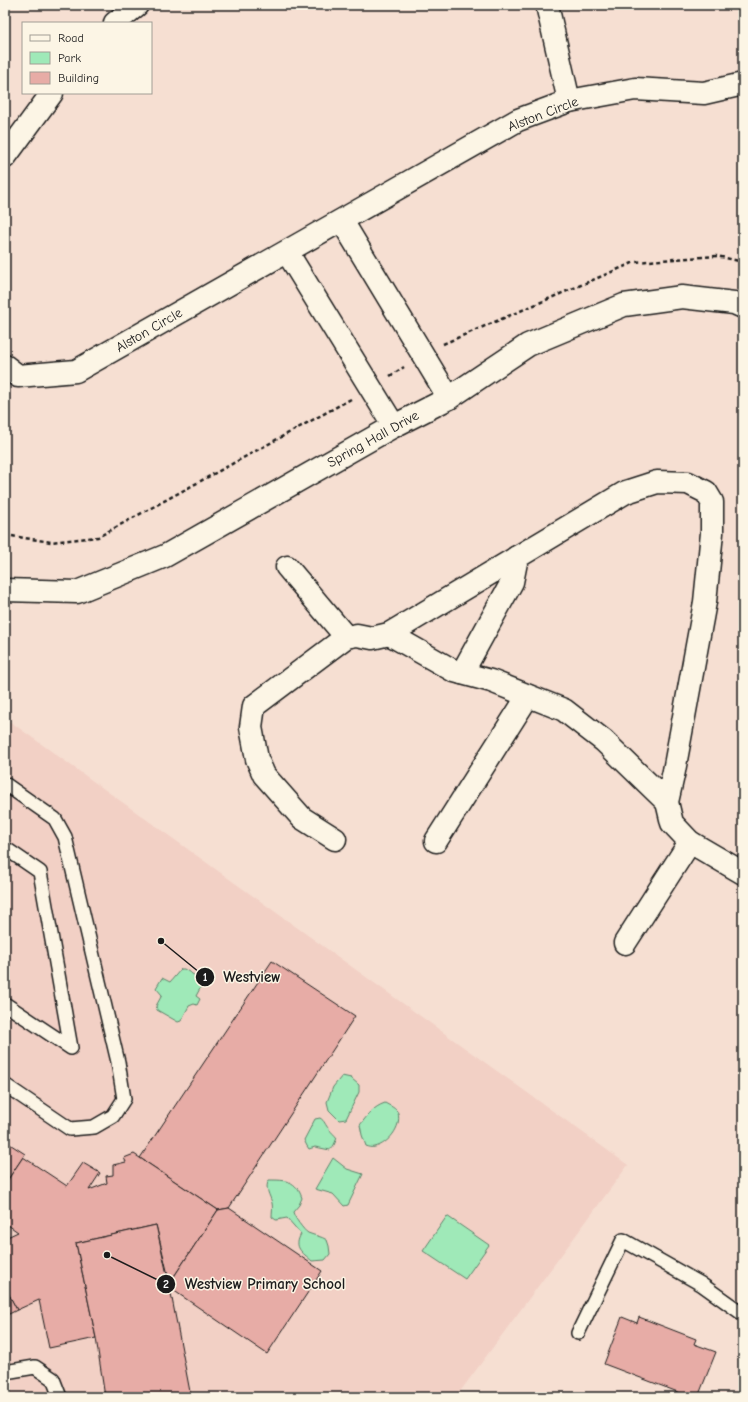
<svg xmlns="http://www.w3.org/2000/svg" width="748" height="1402" font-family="'Comic Neue',sans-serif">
	<rect width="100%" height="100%" fill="#f6dfd2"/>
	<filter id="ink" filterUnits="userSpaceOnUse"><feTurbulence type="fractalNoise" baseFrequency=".025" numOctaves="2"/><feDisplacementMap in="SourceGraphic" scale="8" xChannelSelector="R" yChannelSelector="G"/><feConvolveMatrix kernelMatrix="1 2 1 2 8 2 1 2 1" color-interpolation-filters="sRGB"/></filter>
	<g filter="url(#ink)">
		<path fill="#f2d0c5" d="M5,718L628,1165L456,1397H5Z"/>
		<g fill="#9fe9b8" stroke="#5e826a">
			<path d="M181,969H184L202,980L203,983L196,996L200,999L197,1005L194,1004L189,1006L181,1021L178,1022L157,1010L156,1006L162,995L156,988L162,978L170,982Z"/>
			<path d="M342,1076L351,1078L359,1085V1092L346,1119L339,1120L329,1110L327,1102L333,1087Z"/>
			<path d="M385,1103C390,1106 396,1108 398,1113C402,1127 388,1144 375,1147C372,1148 369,1147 366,1146L362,1135L360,1125C368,1115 373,1107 385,1103Z"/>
			<path d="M320,1118C325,1121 325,1125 329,1129C332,1133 334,1134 337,1138L334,1145L330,1150L315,1147L309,1149L307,1146L304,1140L315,1119Z"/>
			<path d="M333,1158L347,1169L363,1174L348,1205L344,1206L333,1194L315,1189Z"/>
			<path d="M269,1180C286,1180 296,1180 302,1198L299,1205L293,1212C294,1217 304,1231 308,1233C315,1236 321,1236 327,1240L329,1246L330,1254L325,1260L312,1261C302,1252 293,1248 301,1234L287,1218L276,1220L272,1217C272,1212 273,1207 272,1203C270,1195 264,1188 269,1180Z"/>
			<path d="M447,1216L489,1245L465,1279L423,1251Z"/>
		</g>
		<g fill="#e7aca6" stroke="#1c1c1c">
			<path d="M272,961L355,1016L229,1208L218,1210L140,1158Z"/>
			<path d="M5,1141L25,1154L5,1184Z"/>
			<path d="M134,1154L218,1210L173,1278L168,1275L156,1225L76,1243L96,1338L49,1348L39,1300L17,1310L5,1287V1238L18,1232L5,1223V1184L23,1157L67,1186L83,1163L100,1173L89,1190L107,1183L106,1176L113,1175V1165L126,1162L124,1158Z"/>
			<path d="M229,1208L322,1271L267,1354L170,1288L168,1275L173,1278L218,1210Z"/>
			<path d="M156,1225L170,1288L191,1397H105L96,1338L76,1243Z"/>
			<path d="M5,1287L17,1310L5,1316Z"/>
			<path d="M622,1317L637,1323L639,1317L696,1339L694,1344L716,1352L698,1397H691L604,1364Z"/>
		</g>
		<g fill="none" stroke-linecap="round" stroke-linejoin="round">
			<g stroke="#1c1c1c" stroke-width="16">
				<g id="service">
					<path d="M5,784L55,819L65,837L118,1062L124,1099L113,1116L94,1127L70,1129L5,1085"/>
					<path d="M5,848L40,872L71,1048L5,1004"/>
					<path d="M578,1333L623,1240L701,1284L743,1314"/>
					<path d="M5,1372L35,1367L53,1379L60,1397"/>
				</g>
			</g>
			<g stroke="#1c1c1c" stroke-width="25">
				<g id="minor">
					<path d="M547,5L569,101"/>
					<path d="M115,23L137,5"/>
					<path d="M5,157L52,93"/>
					<path d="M342,221L449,398"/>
					<path d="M287,252L394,426"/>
					<path d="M5,366L18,376L76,371L518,120L569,101L635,89L704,93L743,84"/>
					<path d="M287,567L346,637"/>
					<path d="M5,590L77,592L165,556L394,426L449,398L528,345L624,305L682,297L734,303L743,307"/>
					<path d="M389,634L454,671L491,681L564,710L604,741L667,802"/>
					<path d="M462,673L512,582L517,557"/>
					<path d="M335,839L302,818L264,775L257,759L251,727L254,706L346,637L357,635L372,638L389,634L626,492L657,482L688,483L706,492L712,502V533L705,602L674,771L667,802L672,823L690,842L743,873"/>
					<path d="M436,841L528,696"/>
					<path d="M625,943L690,842"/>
				</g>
			</g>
			<g stroke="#1c1c1c" stroke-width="2.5" stroke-dasharray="4 3" stroke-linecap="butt">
				<path d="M443,344L635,262L717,256L743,262"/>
				<path d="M390,376L404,367"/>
				<path d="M5,535L51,542L98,537L351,399"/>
			</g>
			<use href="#service" stroke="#fcf5e5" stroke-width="13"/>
			<use href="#minor" stroke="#fcf5e5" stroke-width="22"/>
		</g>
	</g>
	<g text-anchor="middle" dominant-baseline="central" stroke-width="3" stroke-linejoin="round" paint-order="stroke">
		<g font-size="14" fill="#1c1c1c" stroke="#fcf5e5">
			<text transform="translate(543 114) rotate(-21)">Alston Circle</text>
			<text transform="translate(149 330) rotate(-30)">Alston Circle</text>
			<text transform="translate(373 439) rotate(-29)">Spring Hall Drive</text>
		</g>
	</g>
	<path fill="none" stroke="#1c1c1c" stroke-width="1.5" d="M161 941L205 977M107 1255L166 1284"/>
	<g fill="#1c1c1c" stroke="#fcf5e5" stroke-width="1.5">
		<circle cx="161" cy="941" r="4"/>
		<circle cx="107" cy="1255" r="4"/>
		<circle cx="205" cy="977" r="10"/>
		<circle cx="166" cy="1284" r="10"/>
	</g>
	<g font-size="12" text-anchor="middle" font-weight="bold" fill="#fff">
		<text x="205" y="981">1</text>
		<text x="166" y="1288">2</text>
	</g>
	<g font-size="15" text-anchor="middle" font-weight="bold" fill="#1c1c1c" stroke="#fcf5e5" stroke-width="3" stroke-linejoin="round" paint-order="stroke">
		<text x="252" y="982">Westview</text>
		<text x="265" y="1289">Westview Primary School</text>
	</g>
	<rect width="748" height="1402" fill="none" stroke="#fcf5e5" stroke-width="20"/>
	<rect x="10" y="10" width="728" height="1382" fill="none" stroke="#1c1c1c" stroke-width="1.5" filter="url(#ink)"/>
	<rect x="22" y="22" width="130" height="72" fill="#fcf5e5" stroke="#a29e95"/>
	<rect x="30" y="35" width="20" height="6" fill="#fcf5e5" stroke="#a29e95"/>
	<text x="58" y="42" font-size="12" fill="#1c1c1c">Road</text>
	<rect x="30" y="52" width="20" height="12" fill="#9fe9b8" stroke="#a29e95"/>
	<text x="58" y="62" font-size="12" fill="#1c1c1c">Park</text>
	<rect x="30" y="72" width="20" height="12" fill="#e7aca6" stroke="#a29e95"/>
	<text x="58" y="82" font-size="12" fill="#1c1c1c">Building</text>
</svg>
